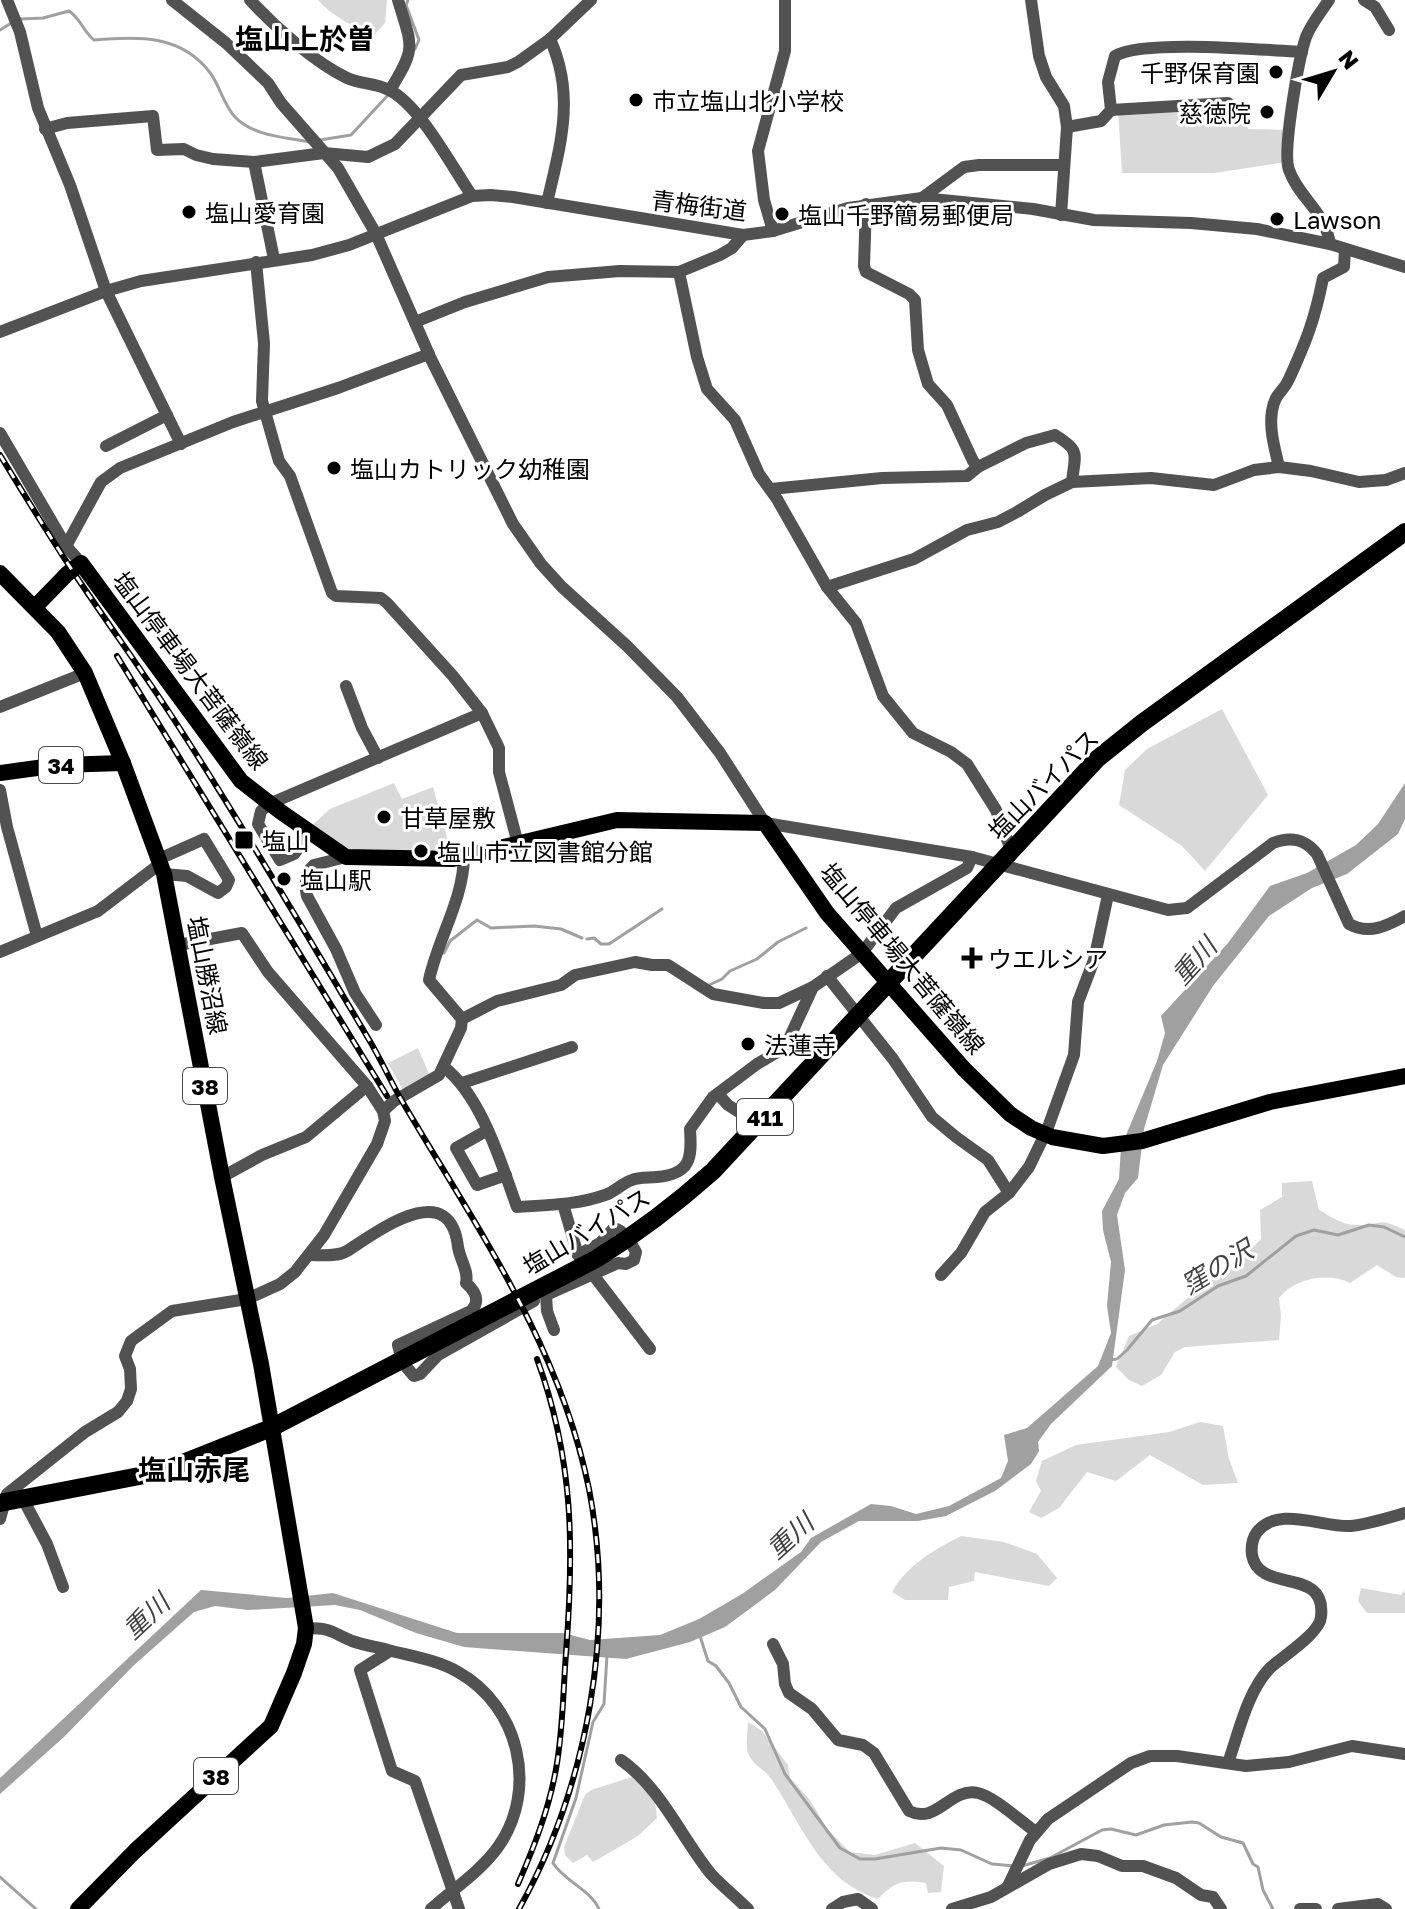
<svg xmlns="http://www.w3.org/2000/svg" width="1405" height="1909" font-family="'Golos Text','Noto Sans JP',sans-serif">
	<rect width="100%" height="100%" fill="#fff"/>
	<g fill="#d9d9d9">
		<path d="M318,0H387L385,23L374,35C353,26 334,18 318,0Z"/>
		<path d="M1228,103L1246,107L1248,129L1291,130L1286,162L1214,173H1122L1118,110Z"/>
		<path d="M1222,709L1268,795L1205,871L1182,846L1119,805L1125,770L1147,749Z"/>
		<path d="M394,783L402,799L433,787L453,859L346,857L307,830L330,809Z"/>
		<path d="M418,1048L430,1076L404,1092L388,1063Z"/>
		<path d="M1312,1181L1319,1210C1330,1216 1342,1225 1355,1225C1382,1226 1376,1216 1405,1230V1278L1396,1277L1377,1265L1350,1283C1327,1272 1295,1278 1279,1298L1281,1316L1279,1340L1185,1347L1175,1352L1161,1375L1142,1386L1129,1380L1116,1367L1129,1336L1157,1324L1195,1292L1210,1274L1240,1260L1261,1239L1260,1210L1282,1197V1183Z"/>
		<path d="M1200,1422L1223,1426L1229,1459L1238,1483L1203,1485L1150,1455L1116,1481L1087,1472L1059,1508L1041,1518L1029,1512L1041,1491L1036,1481L1042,1461L1076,1445L1169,1432Z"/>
		<path d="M961,1536L1004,1542L1037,1554L1057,1578L1049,1586L975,1572L974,1581L949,1587L948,1600H905L892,1592C907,1565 934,1550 961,1536Z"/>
		<path d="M1361,1588L1401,1595L1405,1590V1613H1367L1358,1601Z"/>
		<path d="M748,1722L762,1731L788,1765L790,1778L810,1800L828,1830L850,1852L875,1855L915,1843L944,1866L941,1892L928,1893L926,1883C902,1879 894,1882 878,1899C821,1881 803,1827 772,1780C765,1769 753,1766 748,1753C745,1743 748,1731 748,1722Z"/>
		<path d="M635,1776L655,1801L657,1818L638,1836L593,1862L587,1855L573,1863L565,1855L564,1847L585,1795L591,1790Z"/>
	</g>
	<path fill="#a0a0a0" d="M1405,783V819L1398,834L1347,874L1312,888L1269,916L1213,986L1163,1065L1144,1129L1138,1178L1125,1193L1117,1215L1125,1270L1112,1366L1051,1424L1038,1442L1039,1451L1031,1464L995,1491L946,1516L918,1521H859L821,1542L775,1590L725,1627L690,1642L626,1659L464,1647L416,1633L360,1610L335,1605L248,1610L215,1606L194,1612L133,1666L64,1737L0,1794V1778L201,1590L287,1598L333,1593L457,1633H563L590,1640L660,1635L699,1619L742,1594L801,1552L811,1538L871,1504L891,1506L916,1514L949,1506L1001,1478L1008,1461L1004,1435L1027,1428L1098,1366L1111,1333L1107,1306L1111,1262L1103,1230L1102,1211L1119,1179L1121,1147L1157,1061L1165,1033L1161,1016L1228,943L1270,886L1307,873L1356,845L1378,824Z"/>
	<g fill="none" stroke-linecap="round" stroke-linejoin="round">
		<g stroke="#a0a0a0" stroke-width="3">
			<path d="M408,0L406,5L419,40L415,49"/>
			<path d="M20,19L43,18L69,11C81,19 83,31 94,40C137,36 182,34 211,74C220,87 224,105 235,117C253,136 284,137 309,142"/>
			<path d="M0,30L13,22"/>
			<path d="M320,140L351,135L390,93"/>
			<path d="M587,939L594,938L601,944H609L662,909"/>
			<path d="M444,953L450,941L477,920L491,928L534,926L561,929L582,938"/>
			<path d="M709,985L722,979L730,971L757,959L778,942L806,928"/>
			<path d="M1110,1360L1117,1359L1127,1350L1152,1320L1180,1311L1218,1286L1246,1276L1296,1236L1314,1230L1338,1235L1369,1225L1384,1227L1405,1237"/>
			<path d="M700,1636L708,1661L716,1666L729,1683L741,1707L765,1729L785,1774L840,1848L860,1859H875L941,1848L961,1850L992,1864L1015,1866"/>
			<path d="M1022,1866L1050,1858L1102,1830L1111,1829L1136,1835L1164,1825L1192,1822L1199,1823L1221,1837L1243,1843L1253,1864L1258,1867L1263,1890L1273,1909"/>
			<path d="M0,1877L36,1909"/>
			<path d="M599,1909C591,1890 564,1881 553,1863L576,1798L593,1722L604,1704L607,1655"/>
		</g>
		<g stroke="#525252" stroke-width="12">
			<path d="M7,0L20,32L38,108L70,185L106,291L181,444"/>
			<path d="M172,0L226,43L268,83L281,103L338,168L376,234L431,359L513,524L541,564L562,587L627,646L677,697L720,753L765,823L972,857L1168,910L1187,908L1273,843C1291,836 1305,839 1317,854L1349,924C1369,935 1387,926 1405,916"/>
			<path d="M250,0C275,27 314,62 347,78C360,84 376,83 389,90C420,105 452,167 472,196"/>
			<path d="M1031,0L1039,56L1046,77L1064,106L1067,127L1061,215"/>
			<path d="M1329,0C1321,12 1311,24 1306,37C1299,57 1282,152 1289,170C1299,198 1325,211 1330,244"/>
			<path d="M1364,0L1375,7L1389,30"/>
			<path d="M390,90C417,47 412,47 398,0"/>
			<path d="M1111,110L1228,103"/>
			<path d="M1067,127L1101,121L1111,110L1108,82L1115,56C1142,39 1265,50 1302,52"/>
			<path d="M45,129L67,123L153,116L157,150L184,149L196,155L213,159L254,162L324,153L368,157L395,144L461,75L508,67L518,62L550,39L591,0"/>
			<path d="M254,162L274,259"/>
			<path d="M922,198L964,167L979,165H1063"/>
			<path d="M547,203C560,146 576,96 550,39"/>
			<path d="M866,204L864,266L866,272L909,294L915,300L918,350L928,384L947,405L973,461L978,467"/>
			<path d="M773,231L764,200L758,151L785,51V0"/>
			<path d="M256,262L264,343L262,401L279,461L290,476L332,593L336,596L381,598L387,603L453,676L482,713L499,748V772L518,844"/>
			<path d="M679,272L697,357L707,389L735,420L759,474L777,499L827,587L856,623L883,696L913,733L951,752L967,764L996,810L1011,850"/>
			<path d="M415,322L465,302L548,277L620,271L679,272L720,255L732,248L743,235"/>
			<path d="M0,332L106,291L141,281L312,255L349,245L472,196L491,195L513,197L743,235L773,231L848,208L922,198L1033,209L1094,220L1191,223L1257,229L1330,244L1405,267"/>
			<path d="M0,433L66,546L81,563"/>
			<path d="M106,446L167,415"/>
			<path d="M1279,467C1275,449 1269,430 1272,411C1275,392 1283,393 1289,379C1306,342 1315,319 1323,278L1344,267L1345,249"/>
			<path d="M771,489L882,478L967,476L978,467L1026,443L1055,435C1081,451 1075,453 1072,482"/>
			<path d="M66,546L101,482L120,468L233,422L338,388L429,354"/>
			<path d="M827,587L914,559L967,530L998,522L1017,512L1045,495L1072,482L1151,478L1214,485L1254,470L1279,467L1311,471L1359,482L1386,480L1405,473"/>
			<path d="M346,686L362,728L378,758"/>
			<path d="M0,707L85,673"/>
			<path d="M0,790L7,827L37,936"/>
			<path d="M310,833L294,854L280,860L258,824L261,811L269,804L482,713"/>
			<path d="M346,857L314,865L310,869L305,885L307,896L336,949L355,993L376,1025"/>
			<path d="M159,859L204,839L229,880L226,887L218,893L187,876L164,874"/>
			<path d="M0,952L98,911L161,863"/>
			<path d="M827,976L893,1059L932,1117L956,1137L988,1160L1009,1193"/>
			<path d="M462,1019L497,1001L561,985L575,975L635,962L652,965H668L713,994L764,1003H779L813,987"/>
			<path d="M444,1067C482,1097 501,1163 517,1207C547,1205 577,1205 605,1195C615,1192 622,1183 632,1180C639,1177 649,1178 657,1177C691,1174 692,1158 690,1129L713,1097L757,1064L779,1051L788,1041L813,987L862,953L896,908L967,868L972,857"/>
			<path d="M462,1083L572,1047"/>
			<path d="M718,1094L728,1105L758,1124"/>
			<path d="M383,1111L394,1101L439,1075L461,1028L462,1019L429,980C438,938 463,901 464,857"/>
			<path d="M486,1131L456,1148L477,1185L506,1175"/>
			<path d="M222,1177L262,1155L306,1137L367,1086"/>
			<path d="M563,1204L578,1255L650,1349"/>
			<path d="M310,1255C321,1255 337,1257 347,1251C377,1232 450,1176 458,1247C460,1260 469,1271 466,1283C475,1291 481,1301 471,1311L398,1345L402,1362L414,1376L420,1374L438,1355L534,1301"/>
			<path d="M941,1275L961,1253L985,1212L1009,1193L1029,1167L1047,1130L1074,1055L1078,1002L1094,960L1108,895"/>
			<path d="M554,1330L547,1311L546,1295L618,1263L626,1264L634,1260L636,1252C630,1242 625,1231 614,1228L600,1243L578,1255"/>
			<path d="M23,1499L47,1544L63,1587"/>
			<path d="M0,1519L7,1494L85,1432L118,1412L127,1401L131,1389L130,1369L125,1356L131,1341L172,1311L247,1299L280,1284L295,1272L324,1235L377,1144L385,1121L383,1111L367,1086L268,972L242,933L178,945"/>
			<path d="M306,1628C332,1628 331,1632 352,1641C363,1645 376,1647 388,1650C411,1656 437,1660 458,1672C519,1706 539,1789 498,1847C480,1872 453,1889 431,1909"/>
			<path d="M773,1644L783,1664L785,1684L789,1693L812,1709L838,1740L863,1745L874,1753L909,1811C937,1825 950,1787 978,1793C995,1797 1020,1821 1036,1832"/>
			<path d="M390,1651L360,1670L392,1771L415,1781L459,1909"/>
			<path d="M621,1760C661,1788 681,1837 711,1874C722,1886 736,1897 748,1909"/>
			<path d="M1228,1763C1239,1732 1247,1692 1270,1668C1283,1656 1320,1633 1321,1617C1327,1565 1259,1595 1252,1555C1251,1547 1252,1539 1257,1532C1278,1505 1323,1528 1351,1526C1369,1524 1388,1518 1405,1513"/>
			<path d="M1008,1886L1030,1840L1048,1819L1131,1763L1150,1756H1177L1246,1766L1289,1762L1352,1746L1405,1754"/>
			<path d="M832,1909L843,1902L858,1899L872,1909"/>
			<path d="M952,1909L991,1897L1049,1864L1081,1854L1098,1856L1122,1866H1143L1176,1878L1201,1895L1213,1897L1221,1909"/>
			<path d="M1300,1909H1316"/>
			<path d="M1338,1909L1378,1904L1386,1909"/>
		</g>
		<g stroke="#000" stroke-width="16">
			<path d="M0,573L58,632L85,673L123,763L164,874L222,1177L261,1364L306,1628L304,1644L294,1673L271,1726L135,1851L78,1909"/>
			<path d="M35,607L67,574L81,563L241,781L281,812L346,857L453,859L617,820L765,823L827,913L964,1069L1010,1114L1031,1128L1052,1137L1103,1146L1142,1141L1270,1102L1405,1076"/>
			<path d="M0,773L59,765L123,763"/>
		</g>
		<path stroke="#000" stroke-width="18" d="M0,1503L160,1472L271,1428L596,1259C638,1233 676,1204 713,1171L1097,759L1142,723L1405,532"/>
		<g stroke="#000" stroke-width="6">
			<g id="rail">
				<path d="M0,455C24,494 48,534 74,573C110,627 149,680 184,735C249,836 310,940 371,1043C382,1062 391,1082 402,1101C475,1225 560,1345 589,1489C616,1629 588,1785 519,1909"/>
				<path d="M117,656L387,1096"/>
				<path d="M518,1884C534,1847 549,1809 556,1769C563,1731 563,1692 566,1653C574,1548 574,1460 537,1359"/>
			</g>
		</g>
		<use href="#rail" stroke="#fff" stroke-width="3" stroke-dasharray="9" stroke-linecap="butt"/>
	</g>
	<g fill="#000" stroke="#fff" stroke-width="3">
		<circle cx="1276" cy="72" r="8"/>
		<circle cx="636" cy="100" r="8"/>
		<circle cx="1267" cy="112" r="8"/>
		<circle cx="189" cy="212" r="8"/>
		<circle cx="782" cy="214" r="8"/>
		<circle cx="1277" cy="219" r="8"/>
		<circle cx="334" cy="468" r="8"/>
		<circle cx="384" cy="817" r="8"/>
		<rect x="234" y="830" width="20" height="20" rx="4"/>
		<circle cx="421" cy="851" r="8"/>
		<circle cx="284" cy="879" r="8"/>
		<path d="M968 946h8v8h8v8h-8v8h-8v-8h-8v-8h8z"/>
		<circle cx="748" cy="1044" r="8"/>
	</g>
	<g text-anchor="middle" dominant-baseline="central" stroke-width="6" stroke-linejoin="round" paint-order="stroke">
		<g fill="#fff" stroke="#4c4c4c" stroke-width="2">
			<rect x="39" y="747" width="44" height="36" rx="6"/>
			<rect x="183" y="1068" width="44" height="36" rx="6"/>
			<rect x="737" y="1099" width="56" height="36" rx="6"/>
			<rect x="194" y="1758" width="44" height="36" rx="6"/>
		</g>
		<g font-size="22" font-weight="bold" fill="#000">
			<text x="61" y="765">34</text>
			<text x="205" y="1086">38</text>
			<text x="765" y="1117">411</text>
			<text x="216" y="1776">38</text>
		</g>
		<g font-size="24" fill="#000" stroke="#fff" text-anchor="start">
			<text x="1260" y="72" text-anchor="end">千野保育園</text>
			<text x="652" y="100">市立塩山北小学校</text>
			<text x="1251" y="112" text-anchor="end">慈徳院</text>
			<text x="205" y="212">塩山愛育園</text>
			<text x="798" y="214">塩山千野簡易郵便局</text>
			<text x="1293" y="219">Lawson</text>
			<text x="350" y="468">塩山カトリック幼稚園</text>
			<text x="400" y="817">甘草屋敷</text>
			<text x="262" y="840">塩山</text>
			<text x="437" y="851">塩山市立図書館分館</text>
			<text x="300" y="879">塩山駅</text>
			<text x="988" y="958">ウエルシア</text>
			<text x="764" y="1044">法蓮寺</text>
		</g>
		<g font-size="24" fill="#000" stroke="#fff">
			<text transform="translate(699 205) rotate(7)">青梅街道</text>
			<text transform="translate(191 670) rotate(53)">塩山停車場大菩薩嶺線</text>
			<text transform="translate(1043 784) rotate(-45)">塩山バイパス</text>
			<text transform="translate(903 958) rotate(50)">塩山停車場大菩薩嶺線</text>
			<text transform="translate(208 975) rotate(79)">塩山勝沼線</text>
			<text transform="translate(586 1231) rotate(-31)">塩山バイパス</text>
		</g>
		<g font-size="26" font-style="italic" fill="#414141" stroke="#fff">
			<text transform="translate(1194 961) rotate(-48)">重川</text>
			<text transform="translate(1217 1267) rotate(-31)">窪の沢</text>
			<text transform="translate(790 1536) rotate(-42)">重川</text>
			<text transform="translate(146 1616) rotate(-43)">重川</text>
		</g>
		<g font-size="28" font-weight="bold" fill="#000" stroke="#fff">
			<text x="305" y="38">塩山上於曽</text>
			<text x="194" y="1469">塩山赤尾</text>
		</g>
	</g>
	<g transform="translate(1333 72) rotate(52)" stroke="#ffffff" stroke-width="6" paint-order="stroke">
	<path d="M0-6L14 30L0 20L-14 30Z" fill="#000000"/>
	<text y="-12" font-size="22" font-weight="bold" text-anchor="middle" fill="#000000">N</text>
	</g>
</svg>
